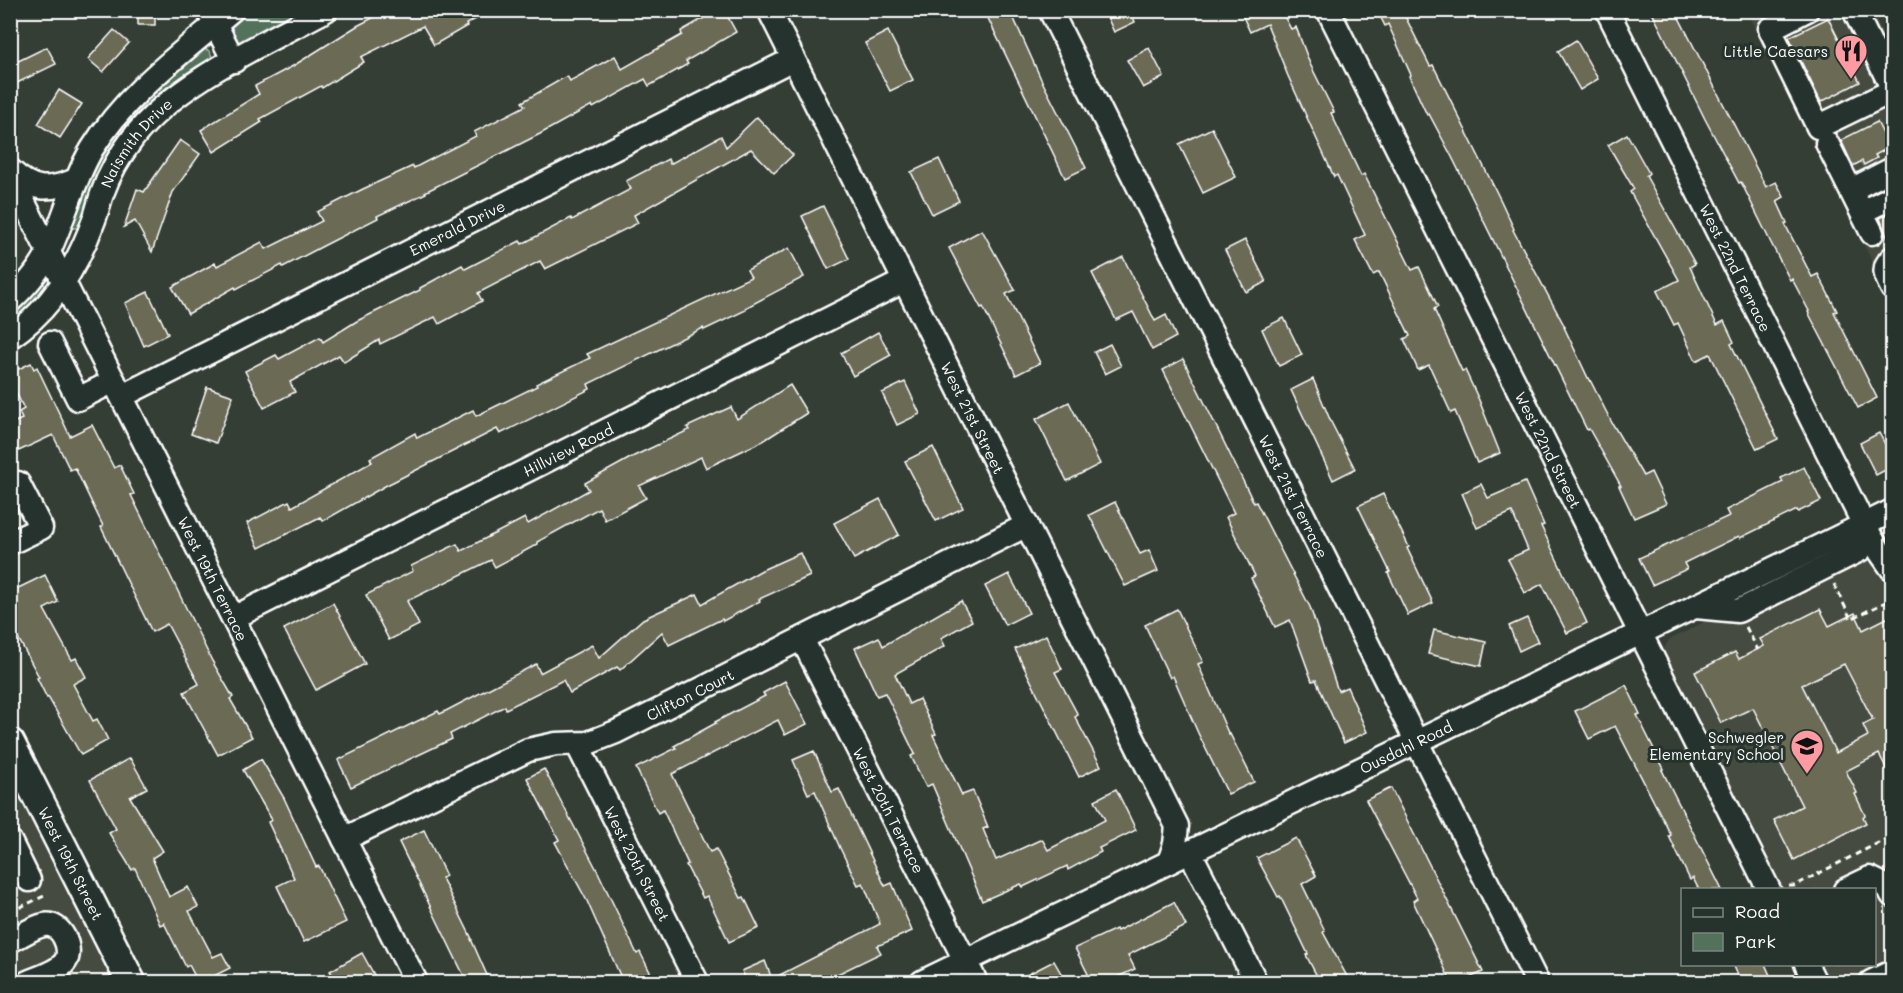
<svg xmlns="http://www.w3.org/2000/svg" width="1903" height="993" font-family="Mali,sans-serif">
	<rect width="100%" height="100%" fill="#343e35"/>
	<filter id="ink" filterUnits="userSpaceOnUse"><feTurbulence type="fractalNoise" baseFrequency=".0167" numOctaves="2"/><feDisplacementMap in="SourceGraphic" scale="12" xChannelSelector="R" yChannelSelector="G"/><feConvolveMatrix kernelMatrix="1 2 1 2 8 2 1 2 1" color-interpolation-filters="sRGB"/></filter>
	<g filter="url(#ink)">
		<g fill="#444b3f">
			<path d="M1747,11H1871L1892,54V301Z"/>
			<path d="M1892,522V982H1826L1817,965L1874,964V890L1780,889L1663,655L1664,649L1669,640L1710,619L1735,599Z"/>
			<path d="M11,782L112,982H11Z"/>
		</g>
		<g fill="#53725c" stroke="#a9b8ae" stroke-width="1.5">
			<path d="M246,11H310L240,43C222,33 234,20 246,11Z"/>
			<path d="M205,49L210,51L213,61L160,98L80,228H73L71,224L84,181L117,124L200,50Z"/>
			<path d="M43,283L49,289L11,328V312Z"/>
		</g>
		<g fill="#6b6a55" stroke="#fff" stroke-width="1.5" fill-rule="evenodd">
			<rect x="138" y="10" width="17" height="15"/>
			<path d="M388,10H494L466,24L467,26L434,45L423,26L361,57L364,62L322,88L321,86L260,119L262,122L214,152L201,130L259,94L255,86L293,66L357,26Z"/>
			<path d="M718,10H724L736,32L686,61L688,64L649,86L645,79L593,108L592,105L540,134L425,192L426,193L377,216L378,218L323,246L283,267L282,265L236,289L235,287L188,314L172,287L215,263L217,266L262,242L266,249L322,221L317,212L363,189L413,166L414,168L476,136L474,132L525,106L522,102L567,76L570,81L615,56L622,69L682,35L681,31Z"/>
			<path d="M984,10H1010L1041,79L1086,168L1065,178Z"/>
			<path d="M1104,10H1130L1135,22L1114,32Z"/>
			<path d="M1240,10H1295L1284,16L1291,29L1296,27L1310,64L1334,112L1331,113L1361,176L1364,174L1412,270L1419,267L1438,307L1434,309L1462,371L1465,370L1479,400L1500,453L1477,463L1455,411L1451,413L1429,365L1418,370L1404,339L1410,336L1379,272L1373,275L1355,240L1365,235L1337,175L1334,177L1288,76L1267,24L1250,32Z"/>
			<path d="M1377,10H1416L1405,16L1430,66L1433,65L1501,201L1514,229L1513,230L1565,327H1564L1588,378H1589L1612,423L1643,476L1651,472L1666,504L1634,518L1619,486H1621L1589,429L1587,430L1452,157L1429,114L1427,115L1409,76L1411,75L1388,24L1385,26Z"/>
			<path d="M1651,10H1675L1766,187L1776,182L1784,197L1777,201L1787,223L1785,224L1812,277L1818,274L1837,311L1834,312L1877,398L1858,408L1808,312L1809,311L1792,279L1790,280L1771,243L1741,182L1739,183L1705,119Z"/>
			<path d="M1828,18L1860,82L1821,102L1789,37Z"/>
			<path d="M114,30L129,43L103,72L88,59Z"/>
			<path d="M888,31L913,80L890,91L865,43Z"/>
			<path d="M1576,40L1598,79L1580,90L1558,51Z"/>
			<path d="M47,47L56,64L15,84L10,74V65Z"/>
			<path d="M1149,48L1164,77L1143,88L1127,60Z"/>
			<path d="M59,90L82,104L60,138L38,124Z"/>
			<path d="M757,117L793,155L774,173L751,149L634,215L638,223L545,269L540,261L478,293L482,301L439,324L435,317L380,344L379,340L344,362L339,355L290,382L295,392L264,408L245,371L276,355L279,359L320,337L323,342L357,321L420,290V288L462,265L465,269L520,241L522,244L571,218L572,220L631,189L626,181L668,159L670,164L721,136L726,147Z"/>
			<path d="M1877,122L1890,147L1875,155L1877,158L1864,165L1862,161L1853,166L1841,140Z"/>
			<path d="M1212,128L1236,177L1203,193L1179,144Z"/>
			<path d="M1627,134L1649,173L1646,176L1695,264L1690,267L1717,325L1724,321L1734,342L1731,344L1778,439L1757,449L1710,354L1696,361L1678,323L1674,325L1657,291L1679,280L1630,192L1634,189L1608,145Z"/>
			<path d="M180,140L200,154L173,192L152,252L135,221L124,227L137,189L144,192Z"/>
			<path d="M939,159L959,201L932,214L911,172Z"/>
			<path d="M823,206L849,259L828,269L802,216Z"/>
			<path d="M1893,212V245H1890L1880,218Z"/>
			<path d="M982,230L1015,290L1006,294L1040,363L1016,375L983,307L981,308L949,248Z"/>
			<path d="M1245,240L1266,282L1246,292L1225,250Z"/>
			<path d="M789,248L804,277L745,308L746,310L704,330L703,328L588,384L590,389L500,434L497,429L385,486L323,521L320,517L259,548L247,523L289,501L292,507L372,462L370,458L415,433L417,438L473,410L476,416L537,386L536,384L590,358L587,354L751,277L747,270Z"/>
			<path d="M1123,257L1155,321L1166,315L1176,337L1152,350L1133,312L1116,320L1092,273Z"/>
			<path d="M148,292L168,334L144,346L125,303Z"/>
			<path d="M1284,318L1302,355L1279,366L1262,329Z"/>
			<path d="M878,332L891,355L853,376L841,353Z"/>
			<path d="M1110,344L1121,366L1105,374L1094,352Z"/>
			<path d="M1183,359L1254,503L1256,502L1310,607L1338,691L1347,687L1367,732L1344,743L1316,680L1312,681L1290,620L1275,627L1251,578L1255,576L1226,517L1234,513L1163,370Z"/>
			<path d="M31,363L34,369L37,367L70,436L92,425L114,468L120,465L134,494L131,495L170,575L212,661L233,697L230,699L252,737L218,755L184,692L199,684L167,624L152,632L101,527L103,526L75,468L70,470L53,435L10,455V424L22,419L19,412L24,409L10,380V373Z"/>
			<path d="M1313,379L1331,422L1355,469L1333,480L1291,390Z"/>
			<path d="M905,382L920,414L897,425L882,393Z"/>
			<path d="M790,385L807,413L763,441L706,468L701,457L639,486L646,498L605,520L599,508L537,542L538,544L495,567L491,560L407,601L419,625L389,640L366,595L413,571L411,566L457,544L461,551L525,518L528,524L589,490L585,483L634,456L689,430L687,427L731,407L737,419Z"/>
			<path d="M207,387L233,396L216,443L191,434Z"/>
			<path d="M1069,402L1100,464L1067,481L1036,419Z"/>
			<path d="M1879,433L1893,459V466L1876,475L1860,443Z"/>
			<path d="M933,447L963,508L936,521L905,461Z"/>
			<path d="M1804,467L1821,501L1798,512L1797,510L1740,538L1739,536L1684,563L1687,569L1652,585L1639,558L1729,516L1726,510L1783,482L1781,478Z"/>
			<path d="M1525,482L1544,525L1541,526L1587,623L1567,633L1542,584L1525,593L1508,559L1528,550L1512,512L1477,528L1462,493L1481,484L1488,498Z"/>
			<path d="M1383,494L1409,547L1407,548L1433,603L1408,615L1388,573L1390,572L1358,506Z"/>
			<path d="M880,499L899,535L854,559L834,523Z"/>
			<path d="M1115,502L1140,554L1149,550L1158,571L1125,586L1089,515Z"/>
			<path d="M800,553L810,576L759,599L760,601L723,621L722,619L669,645L662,632L620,670L617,667L570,693L563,680L506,709L505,706L450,734L452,739L351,787L338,760L438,711L440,714L536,664L540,673L592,645L599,658L643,619L697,594L702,604L762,570Z"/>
			<path d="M1009,574L1029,613L1005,625L985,586Z"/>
			<path d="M45,575L58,602L44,609L72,660L76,658L86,677L73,684L93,721L97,719L108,740L81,755L48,697L47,698L37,678L39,677L10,623V592Z"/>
			<path d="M961,601L972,621L941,638L945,646L895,674L909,704L919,699L936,734L933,735L962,795L973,791L988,827L983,829L996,860L1042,839L1048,850L1105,820L1095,800L1116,789L1136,830L1099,848L1101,852L1068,870L1067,866L1023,887L1021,884L982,901L932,784L926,787L911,756L915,754L885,693L877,696L855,648L879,637L883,646Z"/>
			<path d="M333,603L365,664L316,690L284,629Z"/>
			<path d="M1177,609L1203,662L1198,664L1229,735L1230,734L1254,782L1228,794L1198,733L1173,676L1170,678L1145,625Z"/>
			<path d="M1820,609L1829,626L1855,613L1863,630L1893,615V781L1879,754L1846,771L1857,793L1855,794L1865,815L1863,817L1866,823L1794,860L1774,820L1802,806L1753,708L1721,723L1695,672L1735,652L1739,659L1764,646L1760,639ZM1844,664L1873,720L1863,725L1868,736L1836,753L1802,685Z"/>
			<path d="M1527,618L1538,642L1519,651L1509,626Z"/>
			<path d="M1434,630L1486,642L1481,666L1428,654Z"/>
			<path d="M1046,635L1062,669L1055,672L1078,715L1075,717L1101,766L1079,777L1015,649Z"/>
			<path d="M785,681L807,724L785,735L778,720L672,774L710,852L716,849L741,898L744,897L759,928L729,942L707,896L703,898L686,865L688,864L663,810L658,813L636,768L676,748L674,746L716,723L715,722L765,696L763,693Z"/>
			<path d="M1626,685L1640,714L1637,715L1664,769L1662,770L1722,890H1699L1693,878L1690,880L1669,836L1671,835L1615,726L1589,739L1575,711Z"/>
			<path d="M814,751L832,792L839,789L885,886L892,883L912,931L877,946L881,953L821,982H747L742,971L765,961L772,979L880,924L863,883L858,885L840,848L815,791L808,794L793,760Z"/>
			<path d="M130,758L147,788L130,797L163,851L152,858L169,897L188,887L198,907L189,911L213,957L222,953L230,968L202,982H198L189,965L186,967L164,923L160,925L135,868L132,870L109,833L116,829L90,780Z"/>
			<path d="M261,759L284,798L316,867L319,866L346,922L304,942L277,886L294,878L268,822L272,820L243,770Z"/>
			<path d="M544,769L598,872L637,954L640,952L655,982H623L587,901L555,842L559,840L527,778Z"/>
			<path d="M1391,788L1483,972L1460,982H1451L1413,901L1417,898L1366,800Z"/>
			<path d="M424,830L446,876L442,878L472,939H471L490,982H467L399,842Z"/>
			<path d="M1296,838L1316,876L1302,884L1325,931L1323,932L1350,982H1320L1306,955L1308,954L1280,896L1278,897L1257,858Z"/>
			<path d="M1174,902L1186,926L1128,955L1135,969L1107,982H1092L1075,948L1116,929L1117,931Z"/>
			<path d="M362,953L378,982H337L330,971Z"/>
			<path d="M1054,961L1066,982H1013Z"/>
			<path d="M1733,964H1765L1773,982H1741Z"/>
		</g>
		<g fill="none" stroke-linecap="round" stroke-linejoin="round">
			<g stroke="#fff" stroke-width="27">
				<g id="minor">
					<path id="s1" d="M769,10L1177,826L1175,844L1169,862"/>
					<path id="s2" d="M1050,10L1537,982"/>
					<path id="s3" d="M1328,10L1769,890"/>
					<path id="s4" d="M1607,10L1864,525L1880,552L1892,569"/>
					<path d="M1807,10L1770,29L1818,127L1892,91"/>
					<path d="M1854,10L1892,88"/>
					<path d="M209,12L234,61"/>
					<path d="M1827,143L1872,233"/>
					<path d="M10,170C33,192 49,191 76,180"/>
					<path id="s5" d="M10,175L416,982"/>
					<path d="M1851,190L1892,169"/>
					<path d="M1862,212L1892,197"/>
					<path d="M1892,258C1881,268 1886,277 1892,288"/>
					<path d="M10,301C26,286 40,270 49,251C65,217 73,181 92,149C127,92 182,53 232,10"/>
					<path id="s6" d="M10,337C52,309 77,267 94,220C97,212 99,203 102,194C109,174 120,155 133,138C176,82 264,44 326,10"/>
					<path d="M50,343L78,399L114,381"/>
					<path id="s7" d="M122,396L793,59"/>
					<path d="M10,487L18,483L41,528L10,543"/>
					<path d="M1696,607L1738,611L1860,550L1864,525"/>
					<path id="s8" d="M233,618L904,281"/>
					<path id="s9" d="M802,639L976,982"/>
					<path id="s10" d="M577,744L697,982"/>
					<path id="s11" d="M344,839L528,750L556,744L588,743L616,732L1027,525"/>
					<path d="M10,841L29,880"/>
					<path d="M1190,852L1256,982"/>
					<path d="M1845,890L1870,878L1888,887L1892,895"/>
					<path d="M10,941C21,936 33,927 44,925C61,921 74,950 65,962C58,972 39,977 28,982"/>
					<path d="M1806,964L1815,982"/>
					<path id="s12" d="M922,982L1892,511"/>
					<path d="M1871,982L1892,972"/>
				</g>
			</g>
			<g stroke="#fff" stroke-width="33">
				<g id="major">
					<path id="s13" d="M10,743L131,982"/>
				</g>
			</g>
			<g stroke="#fff" stroke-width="3" stroke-dasharray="6 4.5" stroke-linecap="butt">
				<path d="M1834,584L1851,619L1892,599"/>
				<path d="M1746,627L1758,650"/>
				<path d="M1789,886H1794L1892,836"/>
				<path d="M10,912L44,896"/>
			</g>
			<use href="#minor" stroke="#26332d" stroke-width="22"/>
			<use href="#major" stroke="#26332d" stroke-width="28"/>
		</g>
	</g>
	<defs>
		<g id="restaurant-pin" transform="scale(1.725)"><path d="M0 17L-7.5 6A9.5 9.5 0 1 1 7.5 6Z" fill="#ff9aa2" stroke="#26332d"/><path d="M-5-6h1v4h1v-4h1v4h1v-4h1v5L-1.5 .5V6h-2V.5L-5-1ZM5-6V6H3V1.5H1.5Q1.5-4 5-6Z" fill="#111"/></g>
		<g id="school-pin" transform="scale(1.725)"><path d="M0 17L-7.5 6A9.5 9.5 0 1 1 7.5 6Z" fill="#ff9aa2" stroke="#26332d"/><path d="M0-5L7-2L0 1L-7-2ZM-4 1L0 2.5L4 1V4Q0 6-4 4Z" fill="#111"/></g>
	</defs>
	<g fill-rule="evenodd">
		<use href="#restaurant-pin" x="1851" y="51"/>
		<use href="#school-pin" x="1807" y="746"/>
	</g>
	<g text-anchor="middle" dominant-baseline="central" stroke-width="6" stroke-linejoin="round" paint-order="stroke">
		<g font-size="15" fill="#fff" stroke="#26332d" text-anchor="end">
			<text x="1828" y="51">Little Caesars</text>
			<text x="1784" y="737">Schwegler<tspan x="1784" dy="17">Elementary School</tspan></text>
		</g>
		<g font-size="15" fill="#fff" stroke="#26332d">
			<text stroke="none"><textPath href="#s6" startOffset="236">Naismith Drive</textPath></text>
			<text stroke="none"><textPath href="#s7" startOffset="375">Emerald Drive</textPath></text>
			<text stroke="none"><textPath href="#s4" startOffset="288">West 22nd Terrace</textPath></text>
			<text stroke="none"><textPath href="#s1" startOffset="456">West 21st Street</textPath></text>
			<text stroke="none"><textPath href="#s8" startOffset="375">Hillview Road</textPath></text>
			<text stroke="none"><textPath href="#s3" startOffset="492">West 22nd Street</textPath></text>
			<text stroke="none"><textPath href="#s2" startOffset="544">West 21st Terrace</textPath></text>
			<text stroke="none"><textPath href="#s5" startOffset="452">West 19th Terrace</textPath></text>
			<text stroke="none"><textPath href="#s11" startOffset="378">Clifton Court</textPath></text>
			<text stroke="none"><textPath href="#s12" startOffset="538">Ousdahl Road</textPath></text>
			<text stroke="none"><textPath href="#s9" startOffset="192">West 20th Terrace</textPath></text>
			<text stroke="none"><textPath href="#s13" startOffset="135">West 19th Street</textPath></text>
			<text stroke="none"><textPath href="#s10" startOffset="134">West 20th Street</textPath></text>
		</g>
	</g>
	<rect width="1903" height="993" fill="none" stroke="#26332d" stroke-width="36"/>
	<rect x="18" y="18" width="1867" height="957" fill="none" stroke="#fff" stroke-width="2" filter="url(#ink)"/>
	<rect x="1681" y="888" width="195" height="78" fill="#26332d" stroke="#7d8581" stroke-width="1.5"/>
	<rect x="1693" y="908" width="30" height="9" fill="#26332d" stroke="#7d8581" stroke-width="1.5"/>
	<text x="1735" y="918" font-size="18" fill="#ffffff">Road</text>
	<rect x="1693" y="933" width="30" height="18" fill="#53725c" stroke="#7d8581" stroke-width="1.5"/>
	<text x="1735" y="948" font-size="18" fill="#ffffff">Park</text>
</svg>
